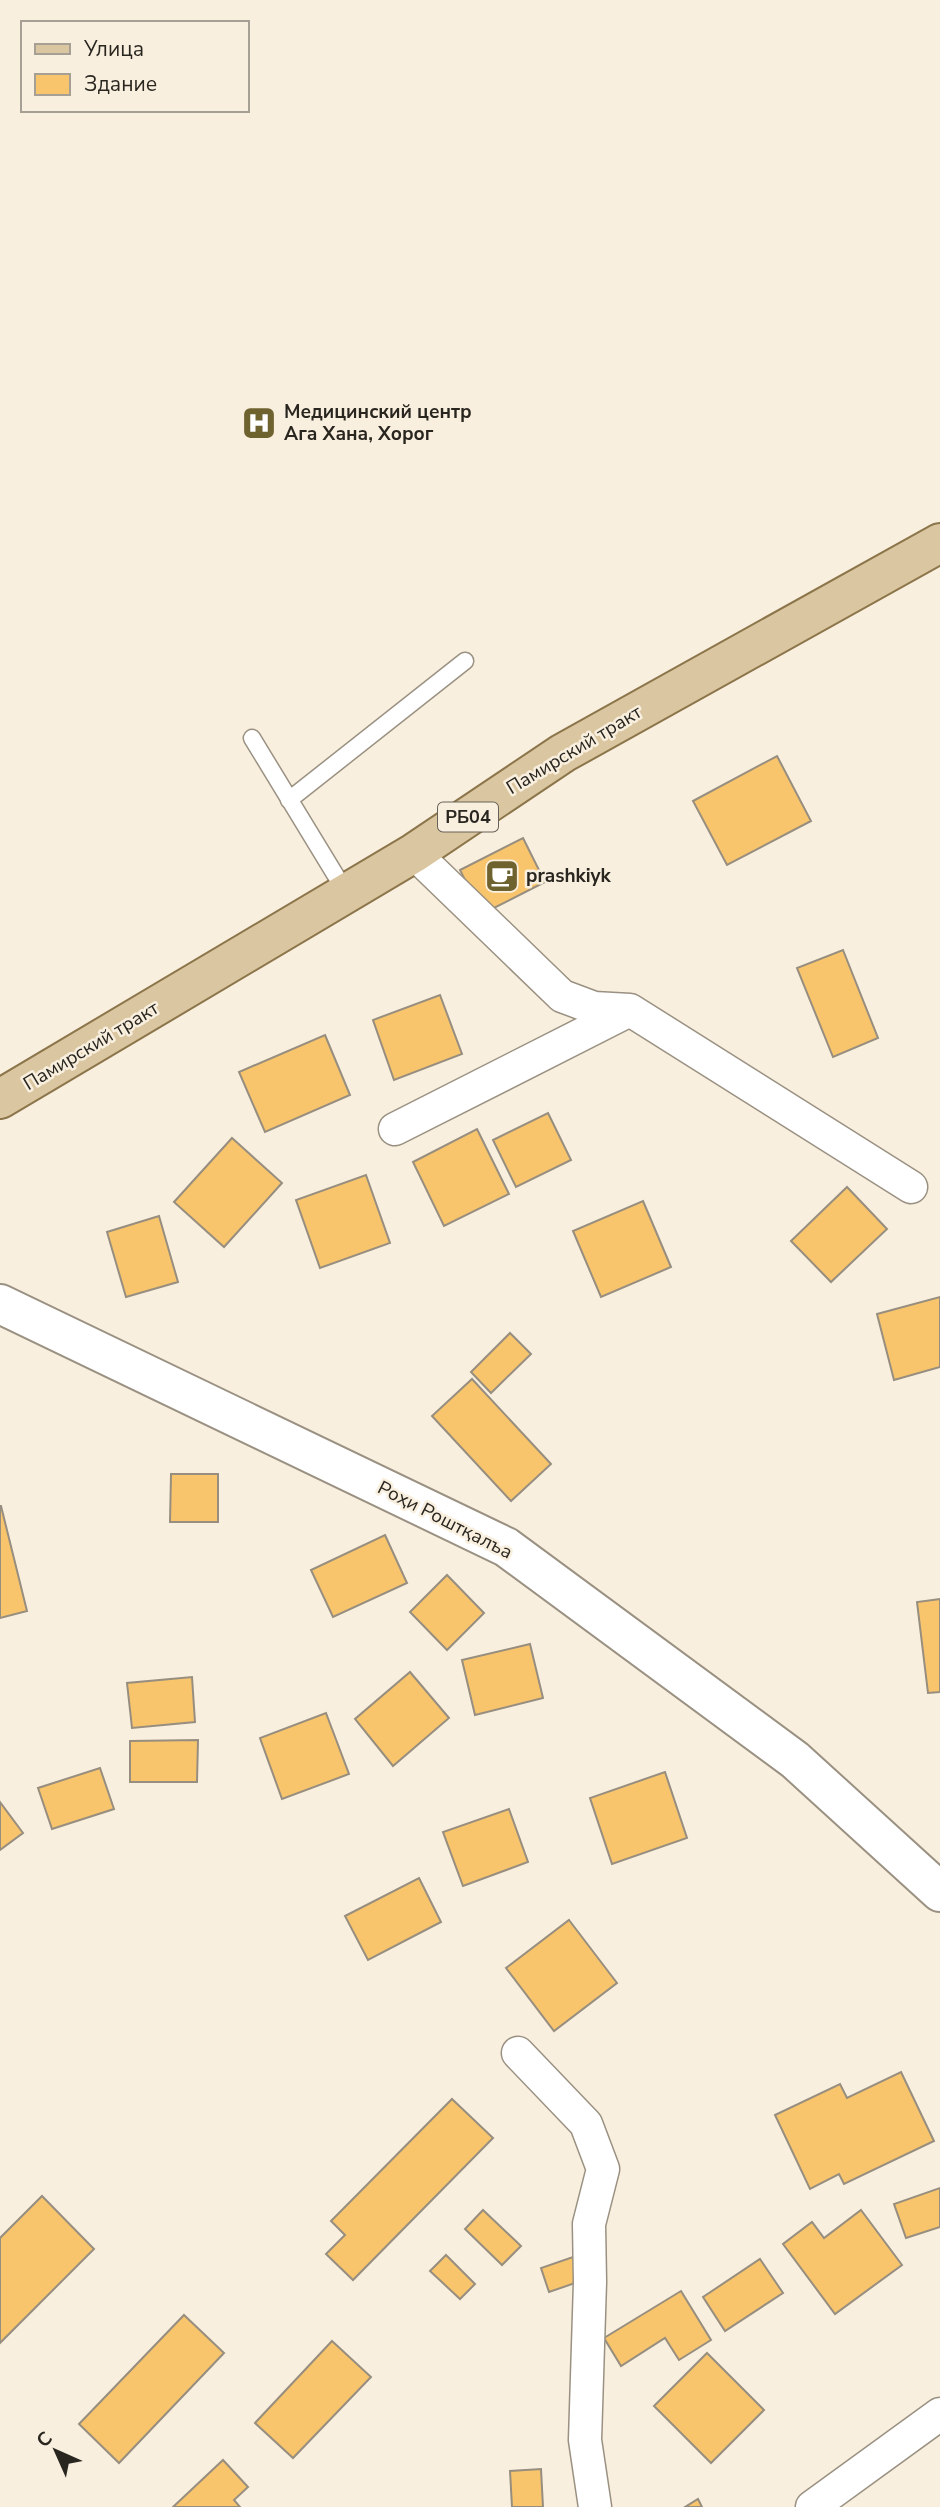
<svg xmlns="http://www.w3.org/2000/svg" width="940" height="2507" font-family="'Nunito Sans',sans-serif">
	<rect width="100%" height="100%" fill="#f9efdf"/>
	<g fill="#f8c56c" stroke="#978e7f" stroke-width="2">
		<path d="M777,756L811,821L727,865L693,801Z"/>
		<path d="M523,838L545,882L482,914L460,870Z"/>
		<path d="M843,950L878,1038L833,1057L797,968Z"/>
		<path d="M440,995L462,1054L394,1080L373,1020Z"/>
		<path d="M325,1035L350,1095L265,1132L239,1072Z"/>
		<path d="M548,1113L571,1160L516,1187L493,1140Z"/>
		<path d="M477,1129L509,1194L444,1226L413,1162Z"/>
		<path d="M232,1138L282,1183L224,1247L174,1202Z"/>
		<path d="M366,1175L390,1243L320,1268L296,1200Z"/>
		<path d="M847,1187L887,1229L831,1282L791,1241Z"/>
		<path d="M643,1201L671,1267L601,1297L573,1231Z"/>
		<path d="M159,1216L178,1282L126,1297L107,1232Z"/>
		<path d="M940,1297V1367L894,1380L877,1314Z"/>
		<path d="M510,1333L531,1354L491,1393L471,1372Z"/>
		<path d="M472,1379L551,1464L511,1501L432,1416Z"/>
		<path d="M171,1474H218V1522H170Z"/>
		<path d="M1,1506L27,1611L0,1618V1506Z"/>
		<path d="M385,1535L407,1583L333,1617L311,1570Z"/>
		<path d="M447,1575L484,1613L447,1650L410,1612Z"/>
		<path d="M940,1599V1692L928,1693L917,1602Z"/>
		<path d="M530,1644L543,1698L475,1715L462,1660Z"/>
		<path d="M410,1672L449,1718L393,1766L355,1719Z"/>
		<path d="M192,1677L195,1722L132,1728L127,1683Z"/>
		<path d="M326,1713L349,1774L282,1799L260,1738Z"/>
		<path d="M198,1740L197,1782H130V1741Z"/>
		<path d="M100,1768L114,1809L52,1829L38,1788Z"/>
		<path d="M665,1772L687,1838L612,1864L590,1798Z"/>
		<path d="M0,1802L23,1833L0,1850Z"/>
		<path d="M509,1809L528,1862L463,1886L443,1832Z"/>
		<path d="M419,1878L441,1922L368,1960L345,1916Z"/>
		<path d="M569,1920L617,1983L554,2031L506,1968Z"/>
		<path d="M901,2072L934,2141L844,2184L839,2174L810,2189L775,2115L840,2084L847,2098Z"/>
		<path d="M452,2099L493,2138L353,2280L326,2254L345,2235L331,2221Z"/>
		<path d="M940,2188V2227L906,2238L894,2204Z"/>
		<path d="M42,2196L94,2249L0,2343V2238Z"/>
		<path d="M483,2210L521,2246L502,2265L465,2229Z"/>
		<path d="M861,2210L902,2265L835,2314L783,2244L812,2222L824,2238Z"/>
		<path d="M446,2255L475,2284L460,2299L430,2271Z"/>
		<path d="M573,2257L581,2281L549,2292L541,2268Z"/>
		<path d="M760,2259L783,2293L725,2331L703,2297Z"/>
		<path d="M681,2291L711,2340L679,2360L665,2338L621,2366L604,2338Z"/>
		<path d="M184,2315L224,2353L119,2463L79,2424Z"/>
		<path d="M332,2341L371,2377L293,2458L255,2423Z"/>
		<path d="M707,2353L764,2410L711,2463L654,2406Z"/>
		<path d="M223,2460L248,2487L234,2500L240,2507H173Z"/>
		<path d="M541,2469L543,2507H512L510,2471Z"/>
		<path d="M698,2499L702,2507H685Z"/>
	</g>
	<g fill="none" stroke-linecap="round" stroke-linejoin="round">
		<g stroke="#9a9182" stroke-width="19">
			<g id="service">
				<path d="M252,738L347,894"/>
				<path d="M289,800L465,661"/>
			</g>
		</g>
		<g stroke="#9a9182" stroke-width="35">
			<g id="minor">
				<path d="M414,853L562,996L594,1008L630,1010L911,1187"/>
				<path d="M395,1129L628,1011"/>
				<path d="M518,2053L586,2124L603,2169L589,2224L590,2282L585,2440L595,2507"/>
				<path d="M812,2507L940,2414"/>
			</g>
		</g>
		<g stroke="#9a9182" stroke-width="42">
			<path id="secondary" d="M0,1304L506,1547L795,1760L940,1892"/>
		</g>
		<g stroke="#8c754a" stroke-width="42">
			<path id="primary" d="M0,1099L414,853L563,753L940,543"/>
		</g>
		<use href="#service" stroke="#fff" stroke-width="16"/>
		<use href="#minor" stroke="#fff" stroke-width="32"/>
		<use href="#secondary" stroke="#fff" stroke-width="38"/>
		<use href="#primary" stroke="#dac6a0" stroke-width="38"/>
	</g>
	<defs>
		<g id="hospital-square" transform="scale(1.75)"><rect x="-9" y="-9" width="18" height="18" rx="4" fill="#6e622f" stroke="#f9efdf"/><path d="M-5-5h3v3.5h4V-5h3V5h-3V1.5h-4V5h-3Z" fill="#fff"/></g>
		<g id="cafe-square" transform="scale(1.75)"><rect x="-9" y="-9" width="18" height="18" rx="4" fill="#6e622f" stroke="#f9efdf"/><path d="M-5.5-4.5H6V0H3Q3 3.5 0 3.5H-2.5Q-5.5 3.5-5.5 0ZM3-3.2v2h1.7v-2ZM-6 4.5H4V6H-6Z" fill="#fff"/></g>
	</defs>
	<g fill-rule="evenodd">
		<use href="#hospital-square" x="259" y="423"/>
		<use href="#cafe-square" x="502" y="876"/>
	</g>
	<g text-anchor="middle" dominant-baseline="central" stroke-width="5" stroke-linejoin="round" paint-order="stroke">
		<rect fill="#f9efdf" stroke="#676259" stroke-width="2" x="438" y="802.5" width="60" height="29" rx="5"/>
		<g font-size="18" font-weight="bold" fill="#292620">
			<text x="468" y="817">РБ04</text>
		</g>
		<g font-size="19" font-weight="bold" fill="#292620" stroke="#f9efdf" text-anchor="start">
			<text x="284" y="412">Медицинский центр<tspan x="284" dy="22">Ага Хана, Хорог</tspan></text>
			<text x="526" y="876">prashkiyk</text>
		</g>
		<g font-size="19" fill="#292620" stroke="#f9efdf">
			<text transform="translate(574 750) rotate(-31)">Памирский тракт</text>
			<text transform="translate(91 1046) rotate(-31)">Памирский тракт</text>
			<text transform="translate(445 1520) rotate(27)">Роҳи Роштқалъа</text>
		</g>
	</g>
	<rect x="21" y="21" width="228" height="91" fill="#f9efdf" stroke="#a69f93" stroke-width="2"/>
	<rect x="35" y="44" width="35" height="10" fill="#dac6a0" stroke="#a69f93" stroke-width="2"/>
	<text x="84" y="56" font-size="21" fill="#292620">Улица</text>
	<rect x="35" y="74" width="35" height="21" fill="#f8c56c" stroke="#a69f93" stroke-width="2"/>
	<text x="84" y="91" font-size="21" fill="#292620">Здание</text>
	<g transform="translate(56 2451) rotate(315)" stroke="#f9efdf" stroke-width="5" paint-order="stroke">
	<path d="M0-5L12 26L0 18L-12 26Z" fill="#292620"/>
	<text y="-10" font-size="19" font-weight="bold" text-anchor="middle" fill="#292620">С</text>
	</g>
</svg>
